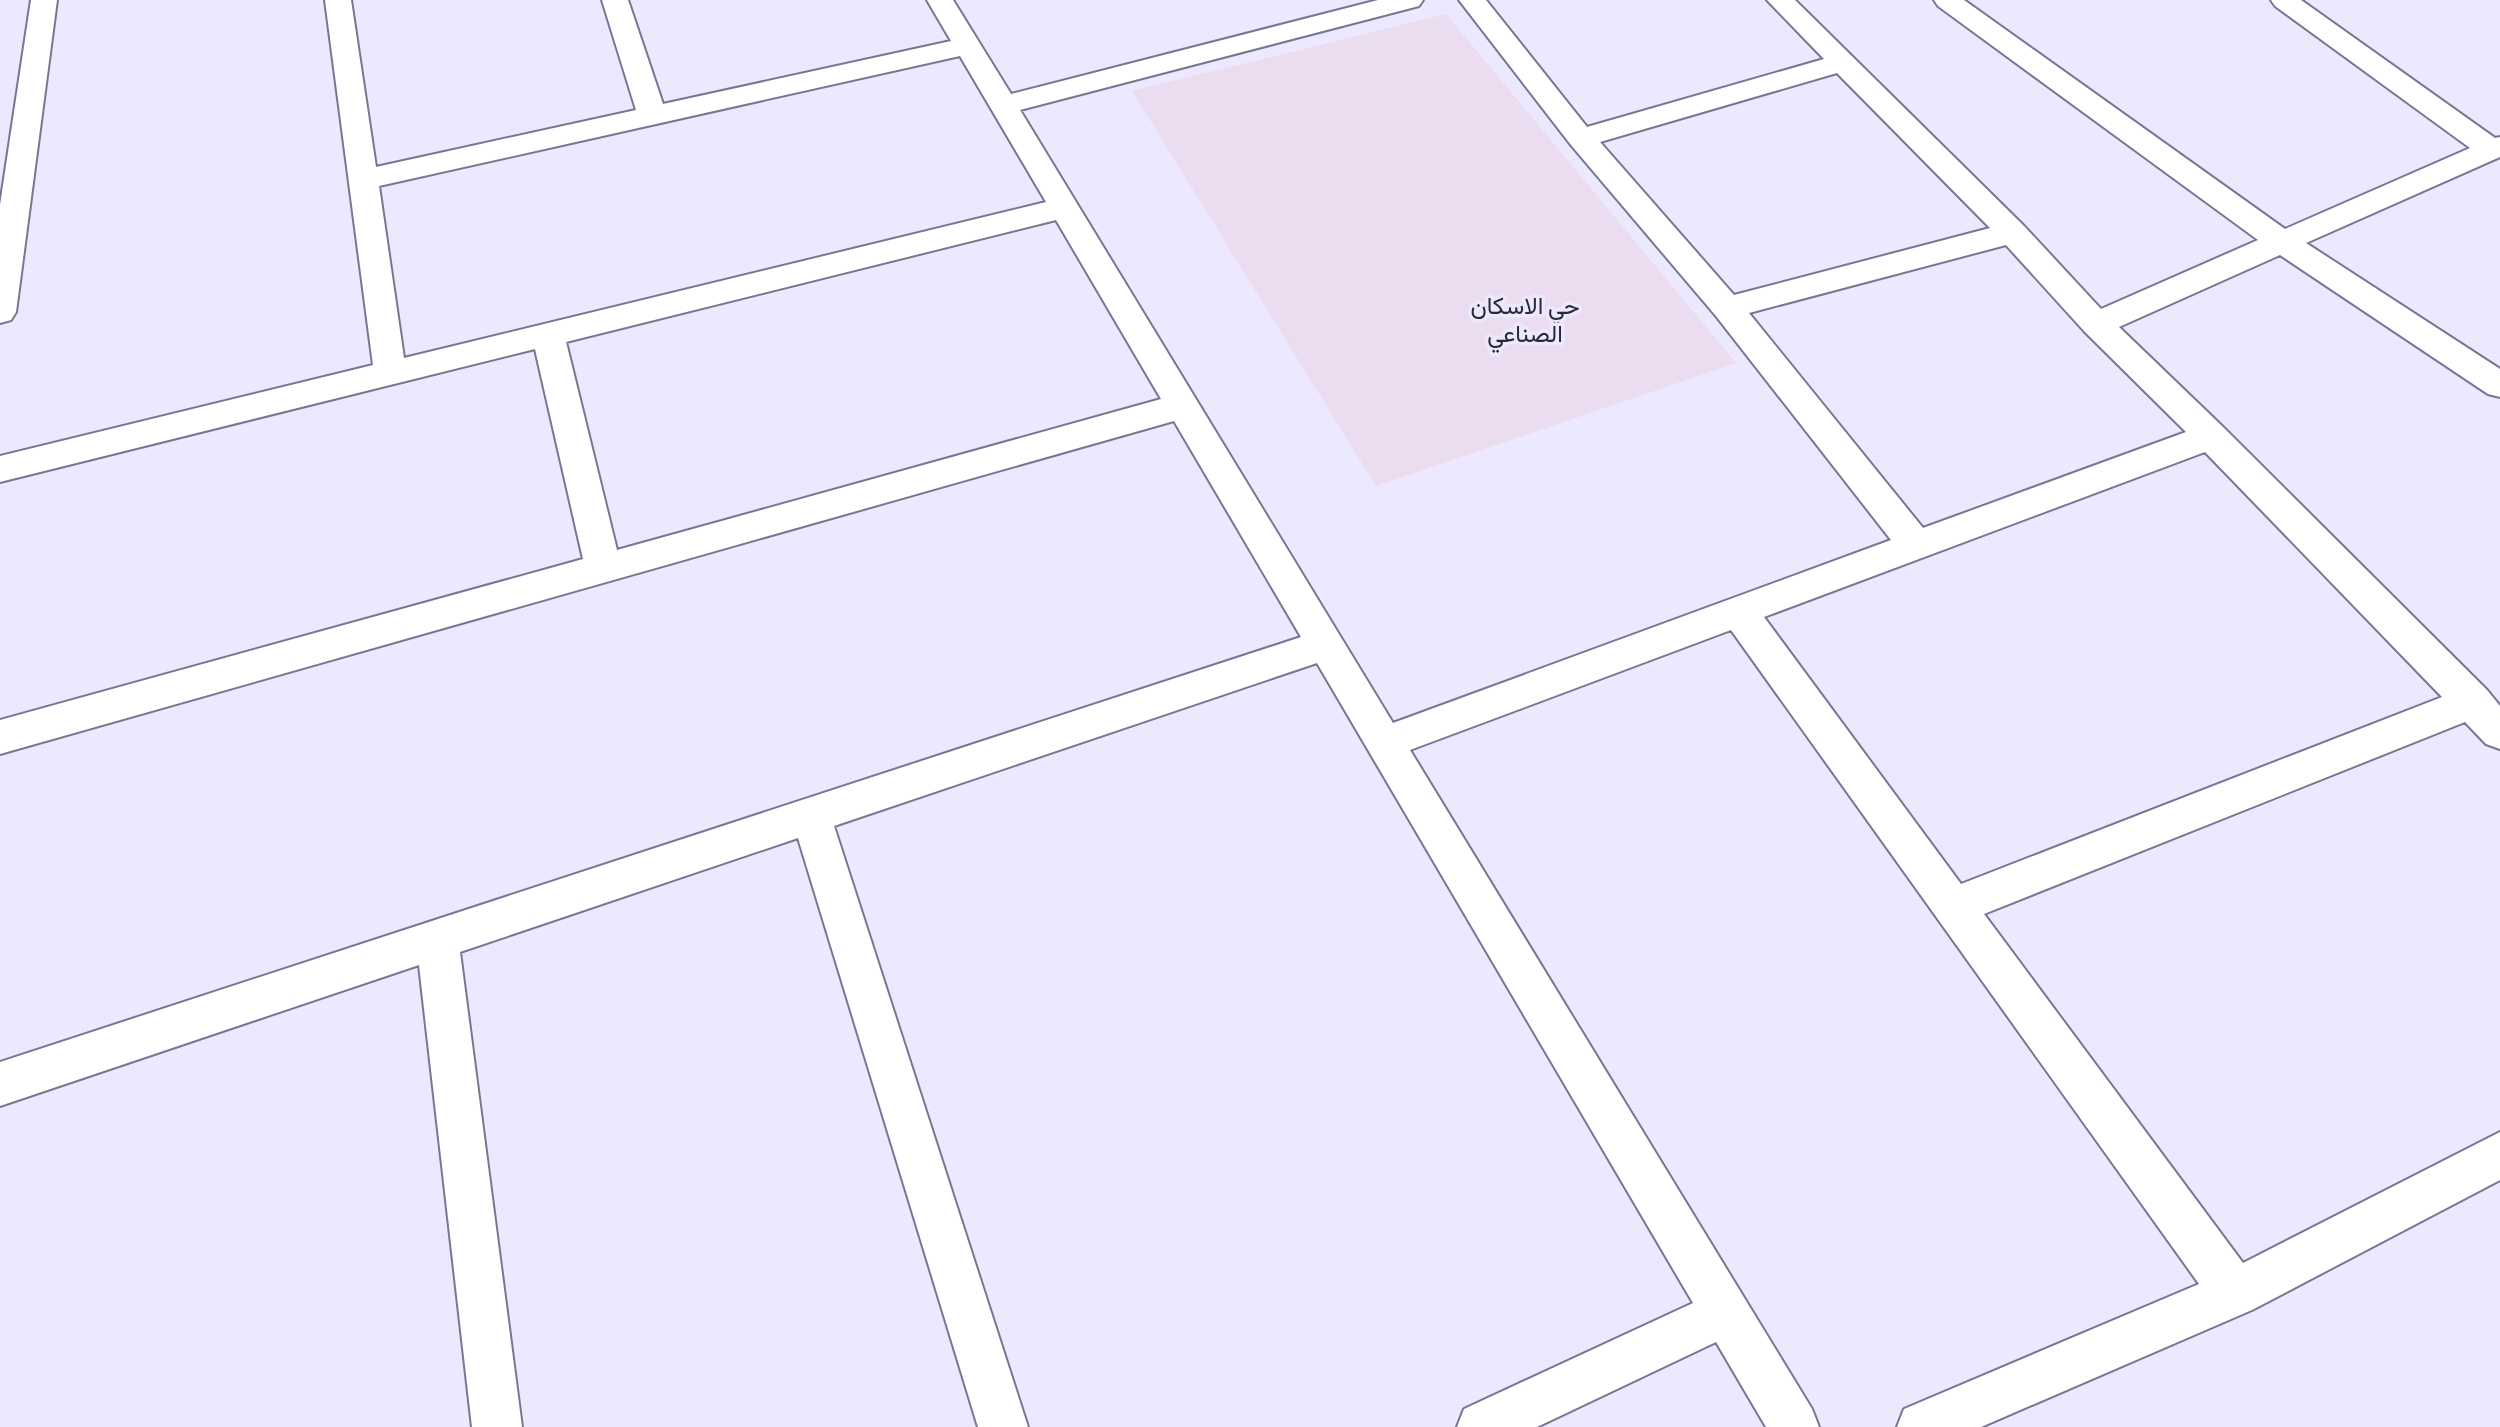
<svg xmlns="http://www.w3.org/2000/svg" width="2500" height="1427" font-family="Commissioner,Vazirmatn,sans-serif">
	<rect width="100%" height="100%" fill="#ece9fe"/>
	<path fill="#ebdcef" d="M1446,14L1736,363L1376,486L1132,91Z"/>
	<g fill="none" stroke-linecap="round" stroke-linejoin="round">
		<g stroke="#7b7595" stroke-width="4">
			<g id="minor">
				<path d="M31,0H57L16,312L11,320L0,323V205Z"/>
				<path d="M325,0H351L376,167L636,110L602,0H628L663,104L951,41L927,0H953L1011,94L1378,0H1423L1419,6L1020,110L1393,723L1891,540L1716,316L1571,145L1459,0H1486L1587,127L1824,59L1767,0H1795L2024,226L2101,309L2258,240L1938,6L1934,0H1964L2285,229L2470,148L2275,6L2271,0H2301L2495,138L2500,137V157L2306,243L2500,369V397L2488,394L2280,255L2119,327L2223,427L2487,690L2500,706V749L2486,744L2465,722L1984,914L2243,1263L2500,1132V1180L2252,1310L1981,1427H1897L1904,1409L2199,1284L1731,630L1410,750L1812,1409L1819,1427H1766L1716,1342L1537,1427H1457L1464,1409L1693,1303L1317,663L834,826L1028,1427H978L798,838L460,952L522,1427H472L419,965L0,1106V1062L1301,637L1174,421L0,754V720L583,559L535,349L0,482V456L373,365ZM960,56L1046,202L404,358L379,186ZM1837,73L1990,228L1734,295L1600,142ZM1056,220L1161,399L617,550L566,342ZM2006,245L2085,332L2186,432L1923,528L1749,313ZM2205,452L2442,697L1961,884L1764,617Z"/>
			</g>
		</g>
		<use href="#minor" fill="#fff" fill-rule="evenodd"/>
	</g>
	<g text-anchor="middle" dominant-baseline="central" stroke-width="7" stroke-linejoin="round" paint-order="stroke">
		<g font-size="24" fill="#2a2835" stroke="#ece9fe">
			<text x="1525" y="304">حي الاسكان<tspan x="1525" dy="28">الصناعي</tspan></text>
		</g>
	</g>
</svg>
